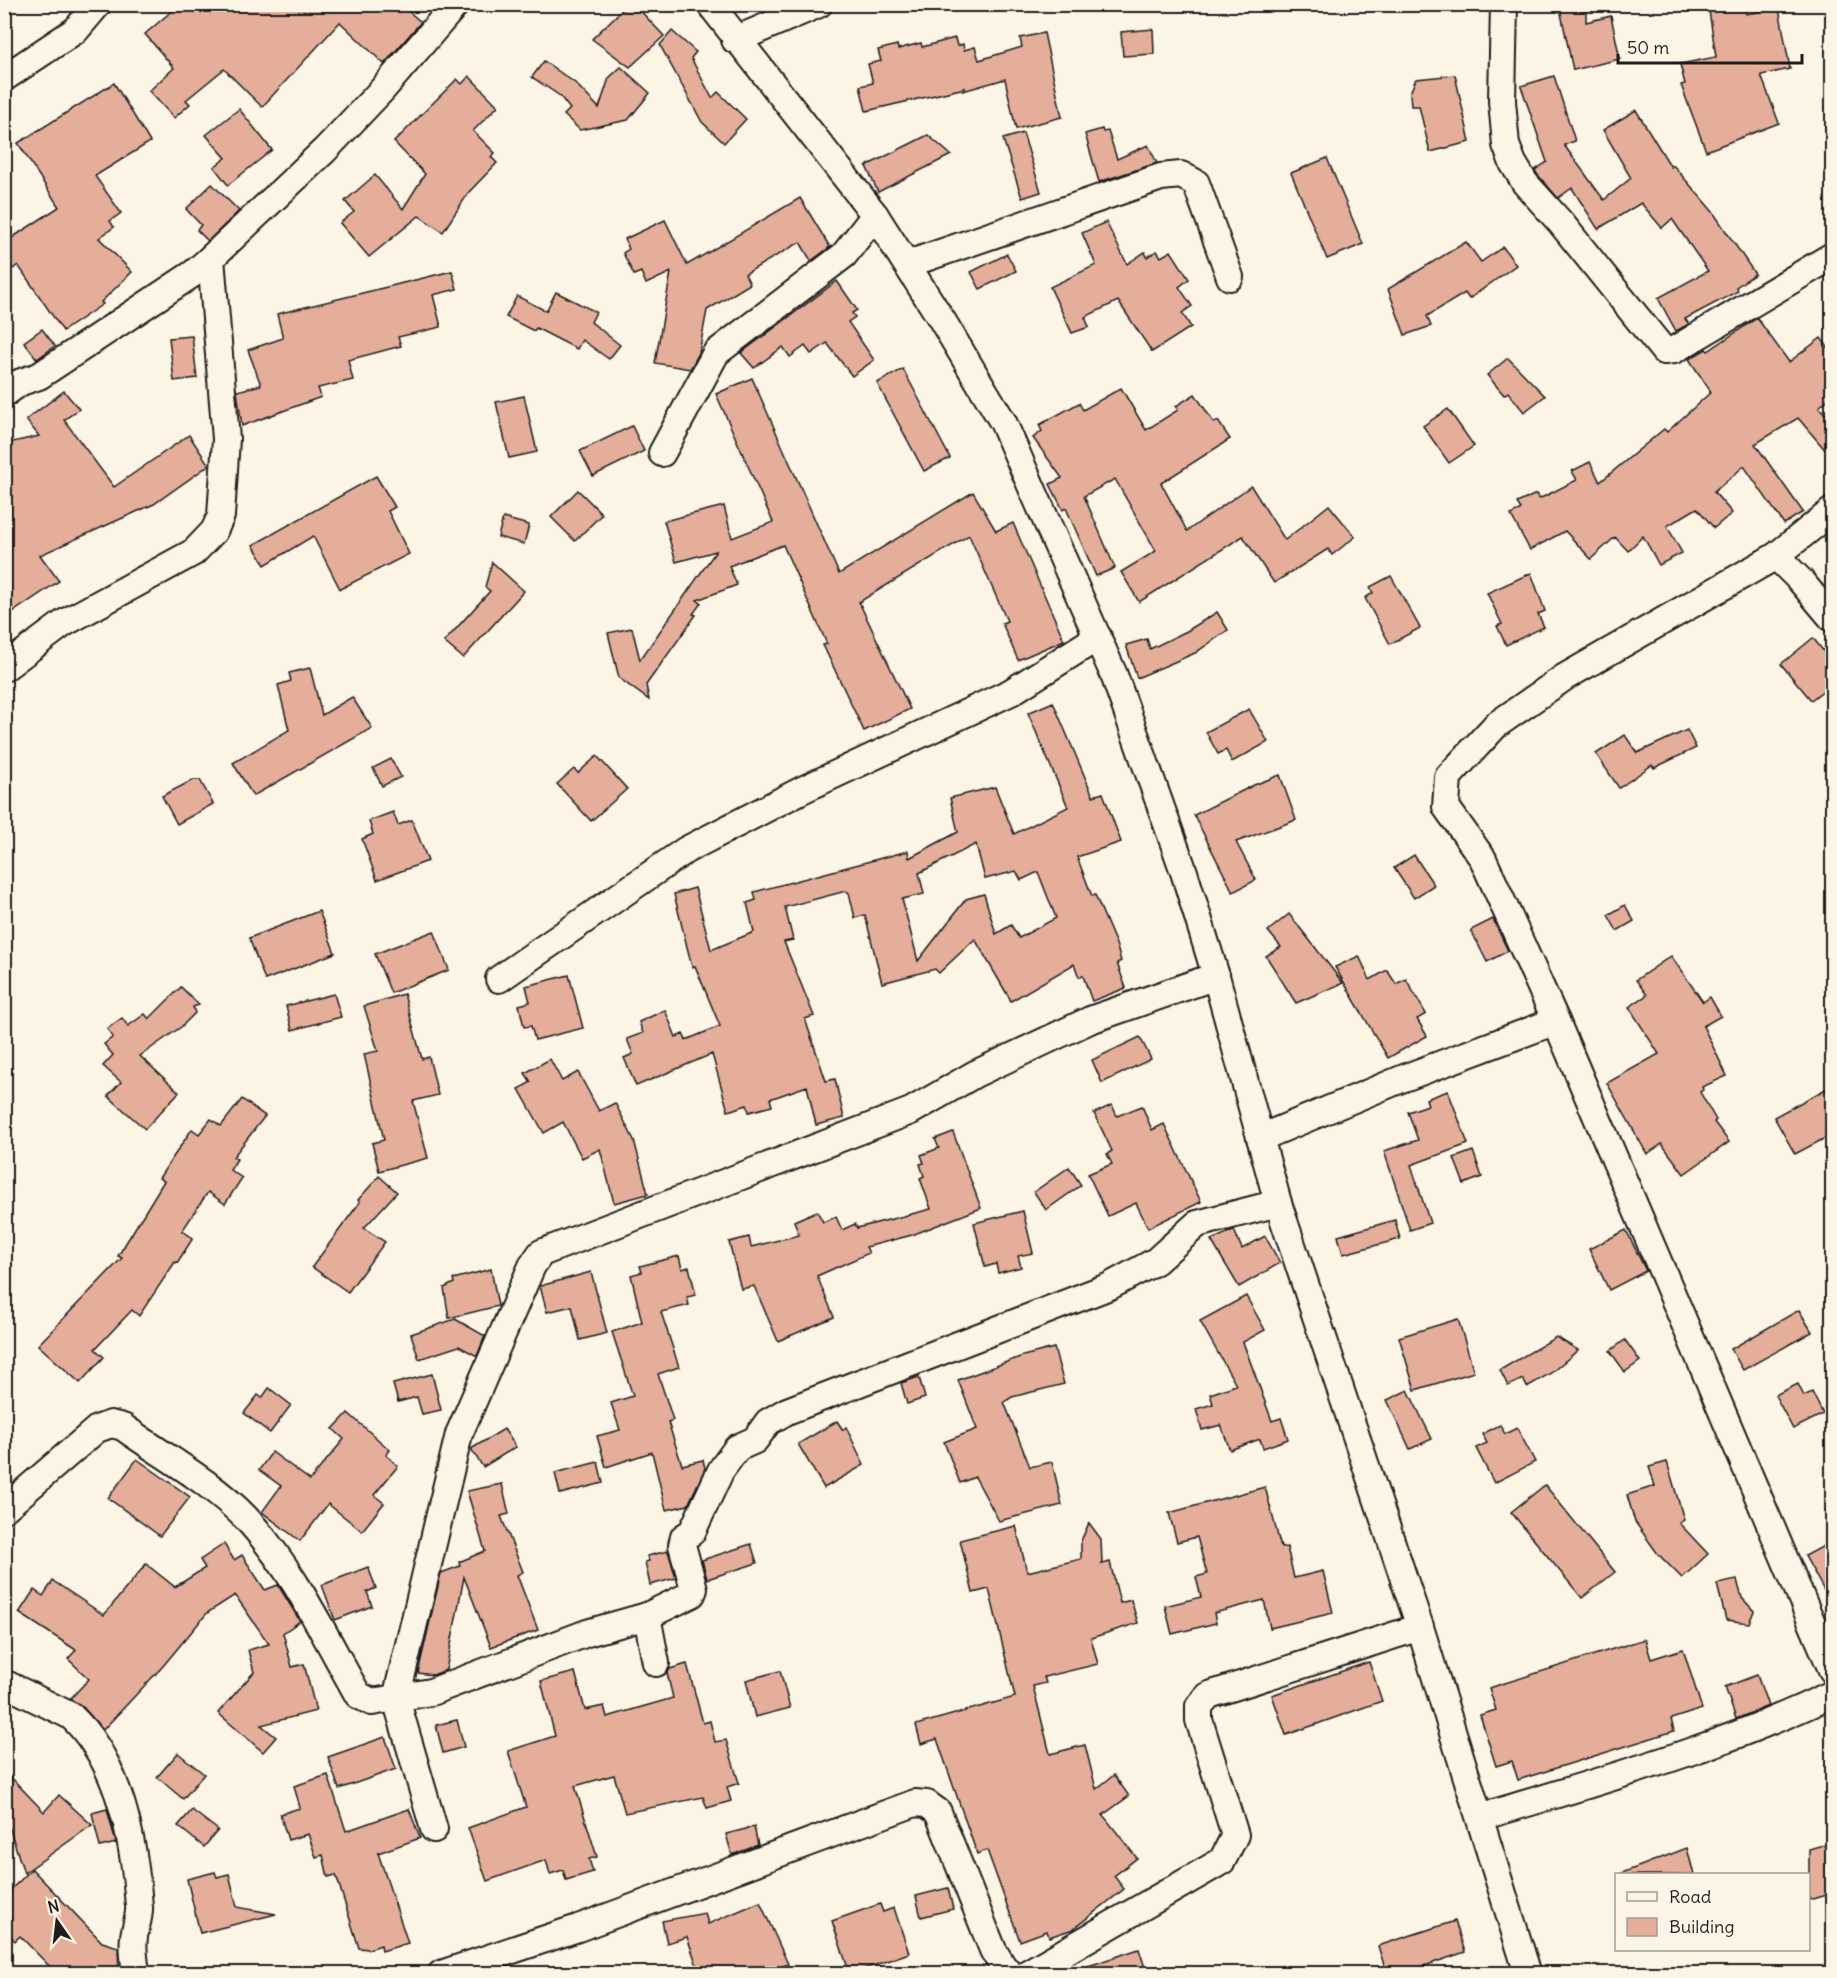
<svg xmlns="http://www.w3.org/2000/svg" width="1837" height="1978" font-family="Delius,sans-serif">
	<rect width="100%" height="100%" fill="#fcf5e5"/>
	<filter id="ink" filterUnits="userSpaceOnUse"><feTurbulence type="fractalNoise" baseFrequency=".0167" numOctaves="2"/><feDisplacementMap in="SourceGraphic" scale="12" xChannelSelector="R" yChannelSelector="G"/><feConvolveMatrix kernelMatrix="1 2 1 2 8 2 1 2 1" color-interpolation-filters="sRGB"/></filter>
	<g filter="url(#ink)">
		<g fill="#e5ae9b" stroke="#1c1c1c" stroke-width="1.5" fill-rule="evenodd">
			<path d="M180,4H400L421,22L384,64L340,22L262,107L224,69L186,100L190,104L174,118L149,91L174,68L145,34Z"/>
			<path d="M628,4H634L664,36L630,67L592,39Z"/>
			<path d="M1559,4H1586V22L1611,16L1620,59L1573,70Z"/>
			<path d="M1708,4H1744L1746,14L1779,8L1790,69L1761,75L1779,123L1706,151L1681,85L1685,84L1680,64L1716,57Z"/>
			<path d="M1153,29L1154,54L1123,56L1121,32Z"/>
			<path d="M672,31L696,52L691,58L712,98L718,92L746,119L724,143L702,122L660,45Z"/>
			<path d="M1044,33L1062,117L1016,129L1005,79L963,91L965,88L866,111L860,86L873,83L868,64L881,61L878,50L897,45L898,49L921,43L922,47L955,38L957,46L963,44L964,50L975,47L979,60L1022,47L1020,38Z"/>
			<path d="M544,61L575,83L599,108L609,78L621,67L650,93L628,120L580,130L564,115L570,109L560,96L532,77Z"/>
			<path d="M1455,75L1470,142L1430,152L1419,106H1411L1410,93L1416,79Z"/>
			<path d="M469,76L498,106L473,131L495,153L491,157L497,163L469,192L443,232L419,216L369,257L340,223L354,212L345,201L375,175L403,209L425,174L394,142L457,79L462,84Z"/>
			<path d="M1554,76L1575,141L1564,145L1604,200L1631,178L1603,130L1636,110L1671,167L1673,165L1713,212L1755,274L1736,287L1738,291L1685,319L1689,324L1676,331L1658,298L1708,271L1672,219L1662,228L1641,203L1598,229L1572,188L1558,198L1537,174L1535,170L1547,162L1521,86Z"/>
			<path d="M114,83L150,142L95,176L121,213L110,221L114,227L99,238L132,272L101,302L103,304L63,331L18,265L13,269L4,256V243L59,207L18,143Z"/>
			<path d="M239,109L272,150L228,185L214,167L226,158L206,135Z"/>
			<path d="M1102,129L1103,132L1108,131L1117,159L1148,145L1157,163L1099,182L1085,134Z"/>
			<path d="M1023,133L1041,192L1022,198L1003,139Z"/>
			<path d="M928,135L951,155L878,192L866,166Z"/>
			<path d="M1327,158L1363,244L1327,259L1291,173Z"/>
			<path d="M212,184L239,211L208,241L197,230L201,225L186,209Z"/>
			<path d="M800,198L830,247L811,261L800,242L745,274L750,284L707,310L699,353L690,369L655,363L671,272L646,284L641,272L634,275L623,253L629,249L625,239L665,220L687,265Z"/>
			<path d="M1106,222L1127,264L1145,252L1147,257L1157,251L1161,257L1171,251L1189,279L1179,287L1192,306L1182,313L1191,327L1152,352L1118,301L1085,317L1089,327L1072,333L1050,287L1096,265L1082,233Z"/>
			<path d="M1466,242L1481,262L1503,247L1516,265L1469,299L1465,293L1427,316L1431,326L1405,335L1388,289Z"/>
			<path d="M1007,254L1016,271L980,289L971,272Z"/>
			<path d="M452,271L457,289L433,295L441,327L398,337L401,346L348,360L353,380L318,388L321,397L242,426L237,391L261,385L248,350L283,338L277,314Z"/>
			<path d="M837,281L857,310L852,313L855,317L848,322L874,360L852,376L827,343L811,354L805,346L790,357L783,347L754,368L741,353Z"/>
			<path d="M556,292L596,312L591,322L620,345L609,359L582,340L577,349L536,328L534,331L506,317L517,296L546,311Z"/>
			<path d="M1757,318L1789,362L1821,338L1833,354V395L1819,407L1833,423V459L1798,418L1755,444L1803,512L1784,524L1744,466L1714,492L1732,513L1714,528L1697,508L1667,526L1682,553L1659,565L1643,536L1628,551L1615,537L1591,559L1565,531L1530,550L1511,515L1521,509L1517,503L1536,494L1539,499L1577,480L1572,471L1590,462L1600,482L1664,429L1667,432L1711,392L1689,359L1706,349L1708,351Z"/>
			<path d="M42,329L55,346L37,359L24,342Z"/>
			<path d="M192,336L197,378L174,381L169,338Z"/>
			<path d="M1508,358L1545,396L1524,412L1508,392L1504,395L1487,375Z"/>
			<path d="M903,369L950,458L924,471L877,383Z"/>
			<path d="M752,378L839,574L973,492L996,531L1013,523L1064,640L1018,660L1002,623L1007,621L969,535L859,602L910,709L864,731L823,645L827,644L783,545L729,566L737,585L697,600L701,603L693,614L696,615L646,685L649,700L619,678L608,633L632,628L640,660L716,551L676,562L664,521L724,506L732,538L773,522L716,394Z"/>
			<path d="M1121,388L1146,430L1178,410L1176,406L1195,394L1214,423L1218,421L1230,439L1161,483L1187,531L1251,486L1285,540L1329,505L1355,537L1332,555L1328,549L1274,583L1243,536L1139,602L1121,572L1156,551L1115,479L1084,496L1115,568L1096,576L1066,508L1063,510L1050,484L1062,478L1033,438L1042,431L1039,425L1079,403L1083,410Z"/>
			<path d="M64,391L79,409L64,420L114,487L189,435L209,465L154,504L40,555L59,581L4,618V444L39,436L26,420Z"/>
			<path d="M524,396L537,452L509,458L496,402Z"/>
			<path d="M1448,409L1474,446L1449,463L1423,426Z"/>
			<path d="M632,426L644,451L593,476L580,451Z"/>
			<path d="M376,476L395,507L388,511L409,554L340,589L313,536L265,565L253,545Z"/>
			<path d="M578,490L602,514L575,541L551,517Z"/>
			<path d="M503,518L529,525L524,544L498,537Z"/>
			<path d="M492,562L524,591L463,658L444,642L490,591L485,587Z"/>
			<path d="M1531,573L1545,611L1538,614L1544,627L1506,645L1497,626L1502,624L1487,593Z"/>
			<path d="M1391,576L1420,628L1390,644L1365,598L1373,593L1370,587Z"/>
			<path d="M1217,612L1228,630L1195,653L1137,678L1126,645L1147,639L1150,649L1187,631Z"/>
			<path d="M1813,638L1833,663V683L1811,700L1781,664Z"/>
			<path d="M310,668L322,715L352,697L372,728L253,796L233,763L289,730L278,685L291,681L289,673Z"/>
			<path d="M1053,702L1093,796L1103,793L1121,842L1077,857L1092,896L1095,895L1116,944L1121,961L1117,963L1126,988L1092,1001L1083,976L1079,977L1074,964L1011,1001L975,939L939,973L935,969L882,983L865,915L855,918L849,893L846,891L785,907L793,940L784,942L814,1016L805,1019L826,1081L835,1079L844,1118L816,1125L807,1086L770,1099L772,1106L749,1112L747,1105L728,1111L712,1054L636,1086L624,1058L633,1054L627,1039L643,1033L639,1022L665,1010L676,1037L683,1034L686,1040L720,1026L695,966L692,967L674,894L695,888L711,950L754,932L747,903L756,900L754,892L908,851L909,858L958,832L950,798L995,787L1014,834L1068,807L1028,713ZM976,844L985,879L1016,871L1021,880L1038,872L1056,918L1019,938L1011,925L996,934L984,894L966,899L918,961L902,899L924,894L919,873Z"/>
			<path d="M1249,709L1268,742L1232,762L1226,750L1218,754L1206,732Z"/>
			<path d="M1687,730L1696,748L1654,768L1652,765L1619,788L1596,754L1625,735L1637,753Z"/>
			<path d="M597,756L627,789L591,821L557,784L574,769L578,773Z"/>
			<path d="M391,759L401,777L382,786L373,768Z"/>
			<path d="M1280,775L1296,820L1236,842L1256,880L1233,892L1194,815L1254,785Z"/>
			<path d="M193,780H200L213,804L177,824L162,796Z"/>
			<path d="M393,812L398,825L412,820L428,861L377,880L362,839L373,834L369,821Z"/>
			<path d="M1414,855L1434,885L1414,898L1394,868Z"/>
			<path d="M1625,905L1634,921L1617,931L1608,915Z"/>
			<path d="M319,911L335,953L265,980L249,938Z"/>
			<path d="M1289,914L1343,983L1296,1003L1266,956L1281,947L1268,931Z"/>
			<path d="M1493,919L1508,951L1487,962L1471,930Z"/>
			<path d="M434,931L449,970L391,993L375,954Z"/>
			<path d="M1359,956L1370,980L1387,970L1396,984L1406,979L1426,1014L1417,1019L1427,1036L1388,1058L1335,967Z"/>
			<path d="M1671,956L1703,1002L1710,997L1721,1016L1703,1026L1727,1076L1702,1087L1703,1090L1700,1092L1716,1120L1714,1122L1729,1142L1684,1174L1662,1144L1647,1154L1607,1083L1659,1054L1629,1007L1647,995L1636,980Z"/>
			<path d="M569,975L583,1028L535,1040L531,1026L524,1027L519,1005L530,1002L526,986Z"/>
			<path d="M181,987L199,1005L193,1007L195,1013L181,1027L140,1056L179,1092L145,1129L108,1096L121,1082L103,1066L113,1055L104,1044L113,1037L107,1029L122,1018L128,1026L145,1014L149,1019Z"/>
			<path d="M334,994L341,1017L292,1030L286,1006Z"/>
			<path d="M404,994L422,1059L429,1057L438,1095L413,1101L428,1158L379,1171L372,1143L384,1140L364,1054L378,1051L364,1006Z"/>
			<path d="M1140,1037L1151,1059L1102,1083L1092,1060Z"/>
			<path d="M550,1059L562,1081L578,1072L599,1111L615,1103L634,1140L648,1194L614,1203L600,1149L582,1158L563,1122L544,1133L519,1089L531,1082L525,1073Z"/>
			<path d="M1833,1085V1134L1795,1154L1774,1117Z"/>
			<path d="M1448,1091L1468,1144L1411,1165L1430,1223L1410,1230L1384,1151L1418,1140L1408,1112L1428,1105L1426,1099Z"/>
			<path d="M242,1099L265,1116L233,1157L237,1159L230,1170L242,1178L225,1204L208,1192L182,1231L193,1238L177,1263L175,1262L139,1316L132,1310L95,1349L104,1357L80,1383L38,1345L122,1258L118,1256L164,1181L159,1178L192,1129L199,1134L211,1119L221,1126Z"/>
			<path d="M1112,1105L1117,1116L1142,1106L1152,1130L1164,1124L1201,1202L1148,1228L1136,1203L1108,1216L1088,1174L1112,1164L1107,1154L1112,1151L1094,1113Z"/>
			<path d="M953,1132L981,1208L912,1235L866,1247L869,1253L817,1276L834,1317L778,1341L754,1286L741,1289L729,1242L749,1237L751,1247L799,1235L794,1221L817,1211L823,1222L836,1217L842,1230L855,1224L857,1228L931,1209L920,1178L924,1176L920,1164L924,1163L921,1155L939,1148L935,1139Z"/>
			<path d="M1473,1151L1482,1177L1464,1184L1454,1158Z"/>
			<path d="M1069,1167L1081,1185L1046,1210L1034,1192Z"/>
			<path d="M379,1176L397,1192L364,1228L385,1242L348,1292L312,1267L360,1202L358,1200Z"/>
			<path d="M1023,1211L1033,1253L1018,1256L1021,1267L998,1273L996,1264L985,1267L974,1223Z"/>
			<path d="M1395,1220L1400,1239L1343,1254L1338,1236Z"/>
			<path d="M1234,1230L1242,1249L1265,1236L1280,1263L1239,1287L1211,1240Z"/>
			<path d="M1626,1230L1646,1271L1609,1290L1589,1249Z"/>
			<path d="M679,1256L682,1269L689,1267L696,1295L687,1297L689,1305L661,1312L679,1367L658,1374L673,1420L668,1422L682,1465L703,1460L705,1468L688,1505L666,1510L652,1452L606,1467L597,1436L620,1430L611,1403L633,1396L612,1332L642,1322L631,1275L642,1272L640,1266Z"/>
			<path d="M491,1269L498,1306L449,1318L444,1288L454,1283L453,1279Z"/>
			<path d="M591,1272L607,1333L580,1340L572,1306L547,1312L540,1286Z"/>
			<path d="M1246,1296L1265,1330L1243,1342L1272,1421L1281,1418L1288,1439L1263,1448L1260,1439L1230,1450L1221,1425L1202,1430L1196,1409L1213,1404L1210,1394L1236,1385L1200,1321Z"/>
			<path d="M1799,1310L1812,1332L1743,1370L1731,1349Z"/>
			<path d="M455,1319L485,1336L477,1356L459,1346L419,1359L411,1334Z"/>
			<path d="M1458,1319L1474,1372L1415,1390L1399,1337Z"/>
			<path d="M1556,1337L1578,1350L1551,1373L1527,1387L1523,1379L1508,1386L1500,1370Z"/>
			<path d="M1625,1340L1640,1361L1625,1372L1610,1351Z"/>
			<path d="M1054,1348L1064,1384L1012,1397L1004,1402L1030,1467L1052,1462L1062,1505L999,1521L975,1477L960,1483L944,1442L977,1429L958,1380L1023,1356Z"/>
			<path d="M432,1374L441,1410L422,1414L417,1397L398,1402L393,1384Z"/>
			<path d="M919,1377L925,1398L907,1404L901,1383Z"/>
			<path d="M1798,1384L1804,1396L1812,1392L1823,1414L1793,1429L1775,1395Z"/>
			<path d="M269,1388L291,1405L270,1433L244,1413L258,1395L262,1398Z"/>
			<path d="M1408,1390L1432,1439L1410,1449L1387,1400Z"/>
			<path d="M348,1413L390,1450L386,1455L398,1466L374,1495L384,1503L362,1531L328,1504L300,1541L262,1512L281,1486L259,1470L272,1452L310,1480L344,1439L333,1429Z"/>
			<path d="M837,1421L843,1430L846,1427L864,1465L824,1488L798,1444Z"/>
			<path d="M1500,1425L1505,1434L1517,1428L1535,1462L1494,1483L1476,1448L1487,1443L1482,1434Z"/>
			<path d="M504,1429L516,1447L483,1467L471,1449Z"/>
			<path d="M137,1459L190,1497L160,1536L108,1498Z"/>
			<path d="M598,1462L603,1483L560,1494L555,1473Z"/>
			<path d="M1667,1462L1684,1520L1679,1523L1708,1554L1682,1578L1658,1554L1635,1522L1627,1495L1655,1486L1649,1467Z"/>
			<path d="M502,1484L509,1514L501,1516L523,1572L517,1575L538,1630L491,1647L464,1577L446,1670L433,1675L418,1673L441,1573L460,1566L459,1562L485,1551L467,1491Z"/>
			<path d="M1545,1485L1615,1572L1582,1598L1511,1512Z"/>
			<path d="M1265,1487L1281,1548L1287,1547L1294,1578L1323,1571L1333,1613L1270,1628L1264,1600L1214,1613L1216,1623L1172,1634L1165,1606L1201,1597L1196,1577L1207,1574L1197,1537L1177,1542L1169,1513Z"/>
			<path d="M1089,1523L1101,1539L1102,1564L1110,1562L1120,1603L1131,1600L1138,1623L1091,1638L1098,1664L1044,1677L1046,1683L1033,1686L1050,1754L1085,1745L1096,1789L1114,1775L1129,1796L1103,1815L1137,1858L1114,1876L1124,1889L1073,1929L1049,1937L1047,1931L1020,1941L987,1850L977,1854L937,1739L921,1744L916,1725L1015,1697L989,1589L973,1593L960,1540L1016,1526L1027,1572L1081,1559V1541Z"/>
			<path d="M1833,1541V1607L1805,1556Z"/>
			<path d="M224,1544L234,1560L242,1555L265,1590L278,1585L300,1621L283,1633L292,1667L304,1664L316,1711L261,1725L276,1737L263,1752L218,1713L254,1672L248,1650L269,1644L235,1595L207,1613L163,1666L103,1730L82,1706L70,1699L89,1679L68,1659L76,1650L19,1613L34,1590L43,1596L53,1581L104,1615L146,1564L175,1587L205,1568L200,1560Z"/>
			<path d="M751,1544L757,1563L707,1579L702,1560Z"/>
			<path d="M668,1551L676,1578L650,1585L645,1562L649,1561L647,1556Z"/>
			<path d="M368,1567L376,1588L367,1592L372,1606L335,1620L322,1585Z"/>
			<path d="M1737,1580L1742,1598L1754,1611L1749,1623L1726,1620L1717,1584Z"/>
			<path d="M1645,1639L1651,1659L1683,1649L1702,1709L1671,1719L1674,1731L1518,1780L1512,1761L1496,1766L1480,1715L1496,1710L1489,1688Z"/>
			<path d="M1369,1662L1382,1701L1286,1735L1272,1695Z"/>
			<path d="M687,1664L703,1723L710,1721L715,1742L726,1740L739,1783L727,1787L731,1801L707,1808L703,1797L625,1813L614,1775L575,1786L597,1857L589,1859L593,1872L566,1880L563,1870L550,1874L546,1860L487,1881L468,1828L526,1807L508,1751L555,1736L541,1681L575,1672L585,1710L604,1706L607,1717L673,1698L667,1673L670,1669Z"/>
			<path d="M780,1671L790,1708L755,1717L746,1680Z"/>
			<path d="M1757,1675L1768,1706L1736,1719L1725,1687Z"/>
			<path d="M457,1720L464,1747L443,1753L436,1725Z"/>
			<path d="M385,1737L396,1769L339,1789L328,1757Z"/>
			<path d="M178,1753L204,1774L183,1799L157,1777Z"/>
			<path d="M4,1770L44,1812L59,1795L92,1825L24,1873L4,1811Z"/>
			<path d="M328,1775L346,1831L409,1809L420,1838L378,1853L408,1943L382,1951L381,1945L369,1949L359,1948L336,1875L328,1877L323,1855L316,1857L308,1834L288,1840L280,1814L300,1808L294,1786Z"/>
			<path d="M107,1809L116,1843L100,1847L92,1813Z"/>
			<path d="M192,1810L218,1830L204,1847L178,1826Z"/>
			<path d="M754,1827L758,1845L732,1855L726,1834Z"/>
			<path d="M1833,1842V1893L1809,1900V1849Z"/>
			<path d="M1687,1848L1694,1875H1622V1873Z"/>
			<path d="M32,1869L102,1942L118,1947L119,1974H57L20,1936L15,1941L4,1929V1896Z"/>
			<path d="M215,1872L217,1877L229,1874L237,1907L276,1914L200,1933L187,1879Z"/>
			<path d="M948,1888L953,1909L921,1917L916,1896Z"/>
			<path d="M760,1902L788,1964L765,1974H700L687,1937L667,1943L662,1921L705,1913L708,1924Z"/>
			<path d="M880,1904L883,1912L894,1908L909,1953L850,1974L832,1921Z"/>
			<path d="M1455,1921L1465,1952L1401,1974H1387L1378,1946Z"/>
			<path d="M1139,1949L1147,1974H1077L1076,1970Z"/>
		</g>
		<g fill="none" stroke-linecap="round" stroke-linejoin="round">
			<g stroke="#1c1c1c" stroke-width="30">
				<g id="minor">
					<path d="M710,4L875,215L942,320L1003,422L1114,675L1184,872L1216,976L1278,1203L1420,1627L1528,1974"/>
					<path d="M1504,4L1502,101L1506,145L1513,163L1525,183L1561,223L1664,351L1674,350L1832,256"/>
					<path d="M735,40L819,4"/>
					<path d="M4,78L76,30L98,4"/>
					<path d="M908,264L1161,177L1181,175L1196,183L1230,277"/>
					<path d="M4,394L21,382L39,376L194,273L211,258L325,150L382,90L456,4"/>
					<path d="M662,453L716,353L844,255L875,215"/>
					<path d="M1832,511L1776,556L1565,677L1496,725L1448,777L1446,807L1483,859L1556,1021L1832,1670"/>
					<path d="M1776,556L1800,580L1832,618"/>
					<path d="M4,668L64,623L194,552L214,531L221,516L226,439L211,258"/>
					<path d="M499,979L686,850L802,790L1011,692L1098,637"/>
					<path d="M1260,1138L1404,1078L1556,1021"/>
					<path d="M4,1509L97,1429L111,1424L123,1427C163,1456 210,1481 245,1517C293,1568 324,1635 358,1695L372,1702L431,1692L587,1633L647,1616"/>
					<path d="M656,1663L647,1616L692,1594L694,1589L682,1545L684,1537L692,1532L721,1470L737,1448L755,1440L768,1422L787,1411L1110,1286L1156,1261L1197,1224L1278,1203"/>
					<path d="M4,1683L71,1716C120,1762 134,1841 139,1906C140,1916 135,1927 134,1937C132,1949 135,1962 136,1974"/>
					<path d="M1481,1817C1600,1781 1720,1748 1832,1694"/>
					<path d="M434,1829L396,1699L459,1434L532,1266L541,1253L911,1111L975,1074L1090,1020L1216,976"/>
					<path d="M441,1974L578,1928L915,1803L927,1804L938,1812L993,1950L1004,1968L1012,1974"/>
					<path d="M1026,1974L1222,1861L1235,1835L1199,1720V1706L1209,1695L1420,1627"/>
				</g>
			</g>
			<use href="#minor" stroke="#fcf5e5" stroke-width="26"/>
		</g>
	</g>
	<rect width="1837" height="1978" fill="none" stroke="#fcf5e5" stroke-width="24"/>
	<rect x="12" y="12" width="1813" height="1954" fill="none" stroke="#1c1c1c" stroke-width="2" filter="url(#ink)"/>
	<rect x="1615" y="1873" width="195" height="78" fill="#fcf5e5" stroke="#a29e95" stroke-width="1.5"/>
	<rect x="1627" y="1892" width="30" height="9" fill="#fcf5e5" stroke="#a29e95" stroke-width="1.5"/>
	<text x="1669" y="1903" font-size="18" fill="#1c1c1c">Road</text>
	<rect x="1627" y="1918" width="30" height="18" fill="#e5ae9b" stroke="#a29e95" stroke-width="1.5"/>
	<text x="1669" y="1933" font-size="18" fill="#1c1c1c">Building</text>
	<g transform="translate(57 1921) rotate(346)" stroke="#fcf5e5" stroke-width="4.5" paint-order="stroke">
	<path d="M0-4.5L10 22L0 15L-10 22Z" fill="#1c1c1c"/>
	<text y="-9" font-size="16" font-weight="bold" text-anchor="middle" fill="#1c1c1c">N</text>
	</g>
	<path d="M1618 54v9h184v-9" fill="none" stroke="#1c1c1c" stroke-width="3"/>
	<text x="1627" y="54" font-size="18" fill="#1c1c1c" stroke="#fcf5e5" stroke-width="4.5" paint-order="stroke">50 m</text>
</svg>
